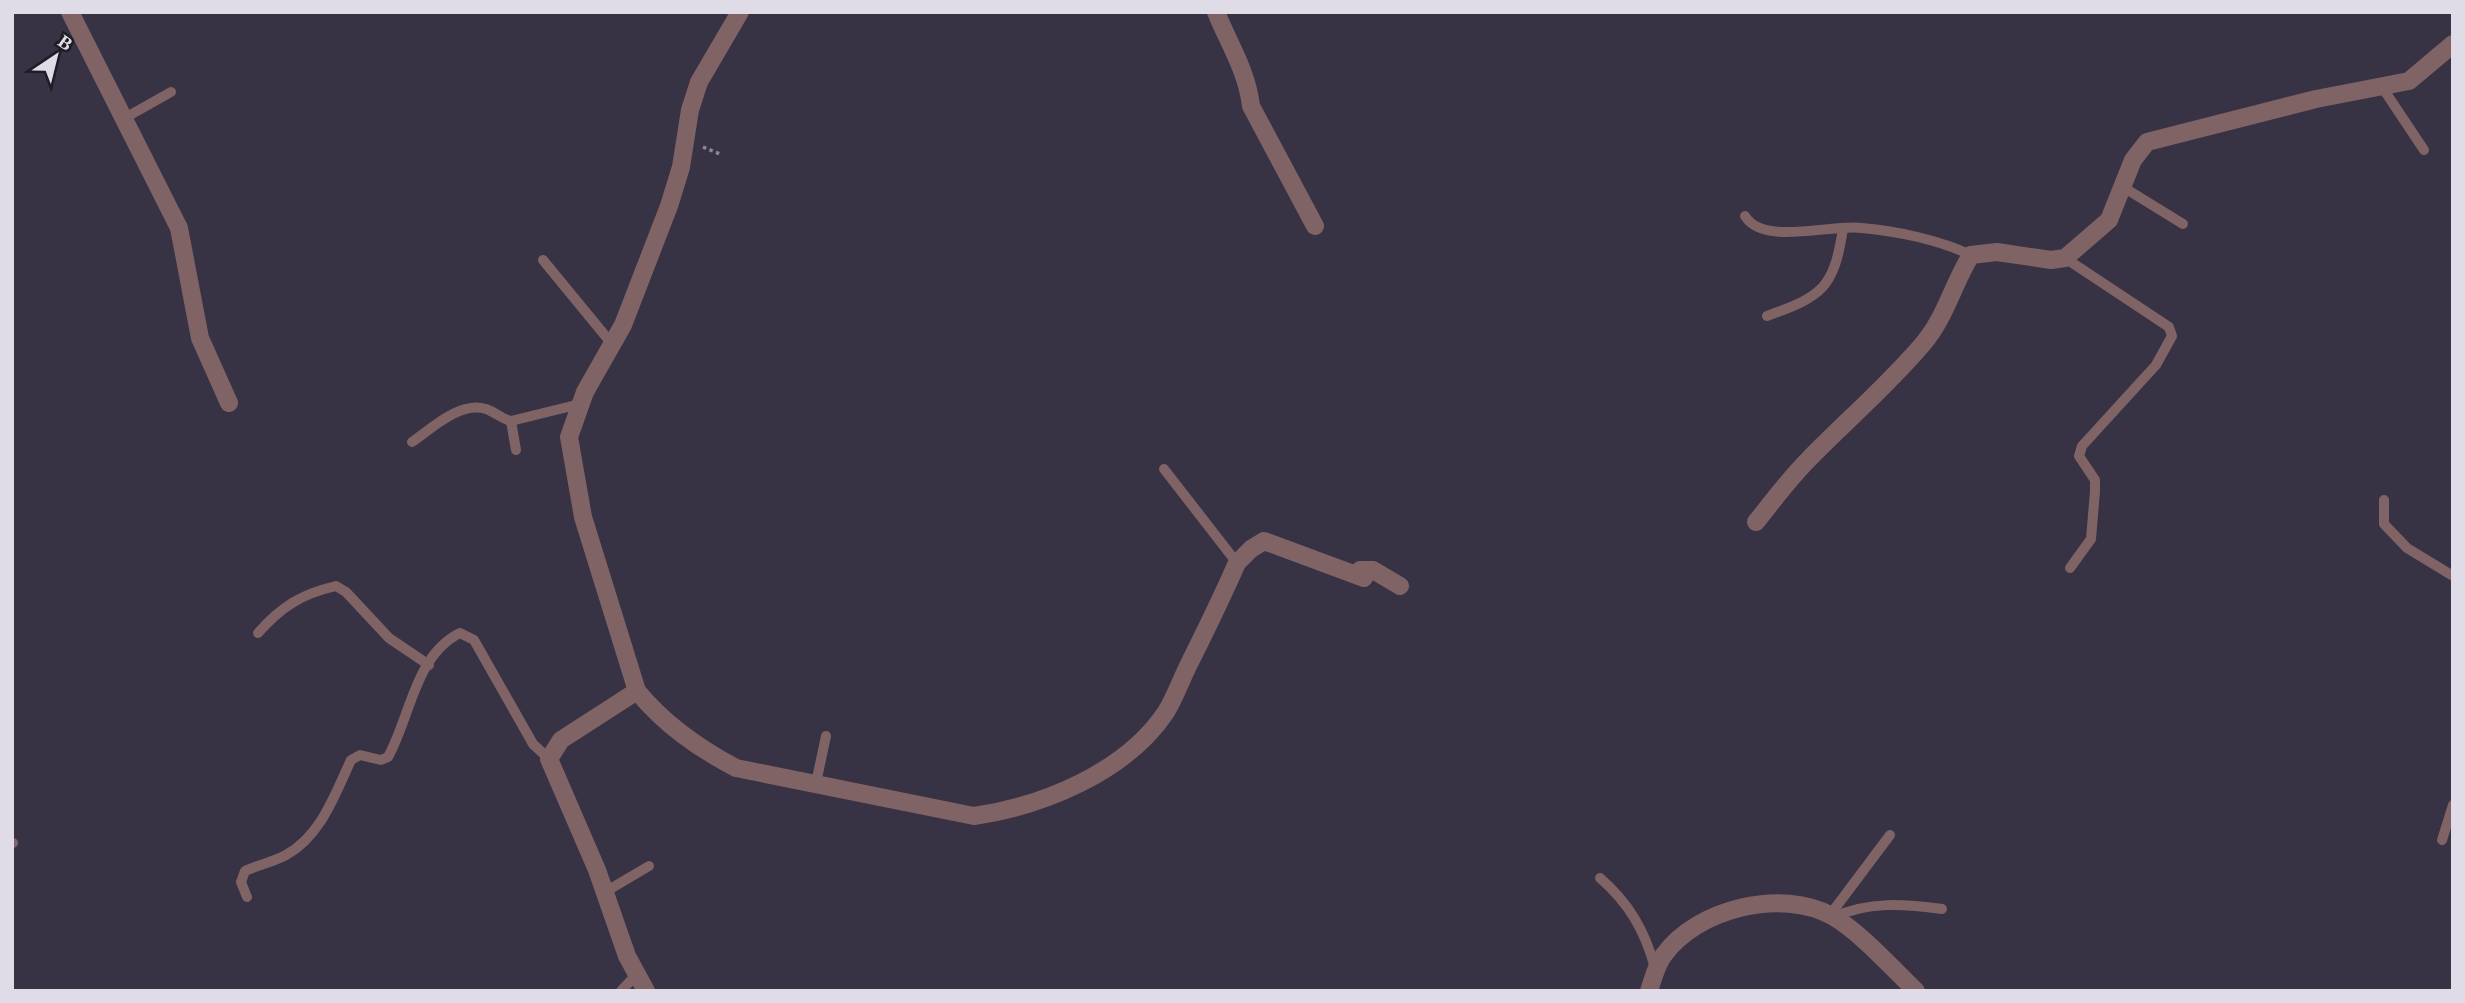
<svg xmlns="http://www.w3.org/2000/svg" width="2465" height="1003" font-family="'Times New Roman',serif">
	<rect width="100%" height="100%" fill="#373244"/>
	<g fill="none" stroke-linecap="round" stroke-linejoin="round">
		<path stroke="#8c8897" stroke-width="3.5" stroke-dasharray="3.5 3.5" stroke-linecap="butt" d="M703,147L720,154"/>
		<g stroke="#806365" stroke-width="10">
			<path d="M2382,87L2424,150"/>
			<path d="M123,119L171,92"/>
			<path d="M2123,187L2183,224"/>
			<path d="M1745,216C1763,246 1830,224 1862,228C1897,231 1939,240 1971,255"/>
			<path d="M2065,258L2169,327L2172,336L2156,365L2082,446L2079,456L2095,480V491L2091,539L2070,568"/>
			<path d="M543,260L612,344"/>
			<path d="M1767,316C1822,296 1834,289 1843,228"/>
			<path d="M511,421L516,450"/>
			<path d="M412,442C432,428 460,401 486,409C495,412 502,419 511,421L580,404"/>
			<path d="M1164,469L1237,563"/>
			<path d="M2384,500V524L2407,548L2453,576"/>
			<path d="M258,633C281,607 301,594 336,586L346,592L389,638L429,665"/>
			<path d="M816,783L826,736"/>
			<path d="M2442,840L2453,805"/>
			<path d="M12,843H13"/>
			<path d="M1600,878C1629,903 1645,931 1655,968"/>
			<path d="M605,892L649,866"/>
			<path d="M247,897L241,882L245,871C258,865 273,862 286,855C321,836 335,794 351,760L360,755L381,760L388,757C410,718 415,655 460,633L474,640L533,744L549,759"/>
			<path d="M1830,915L1890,835"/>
			<path d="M1834,917C1869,901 1905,904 1942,909"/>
			<path d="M621,991L636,975"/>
		</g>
		<g stroke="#806365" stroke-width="18">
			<path d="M70,12L179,228L200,338L229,403"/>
			<path d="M1216,12C1229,44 1247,71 1251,106L1315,226"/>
			<path d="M1756,522C1773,501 1789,479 1808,460C1845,422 1887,386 1922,345C1945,319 1953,284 1971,255L1997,252L2051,260L2065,258L2109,220L2133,160L2147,142L2316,99L2409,81L2453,44"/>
			<path d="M637,691C665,725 698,748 736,768L974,816C1043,806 1126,772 1166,712C1175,697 1181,680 1189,664C1206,630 1222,597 1237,563L1251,549L1264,541L1364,578L1360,570H1373L1400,586"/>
			<path d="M646,991L627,956L597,870L549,759L561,740L637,691L583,517L569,437L585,392L623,325L669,206L681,167L690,110L699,82L740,12"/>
			<path d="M1649,991C1653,979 1656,966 1663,956C1697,908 1782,888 1832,916C1859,931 1893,969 1916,991"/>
		</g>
	</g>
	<rect width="2465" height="1003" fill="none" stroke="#dfdce7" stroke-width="28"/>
	<g transform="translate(56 56) rotate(35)" stroke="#1e1c24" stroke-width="5" paint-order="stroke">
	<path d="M0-5L12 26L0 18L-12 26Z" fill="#dfdce7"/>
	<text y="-10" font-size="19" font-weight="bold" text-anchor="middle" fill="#dfdce7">B</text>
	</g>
</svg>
